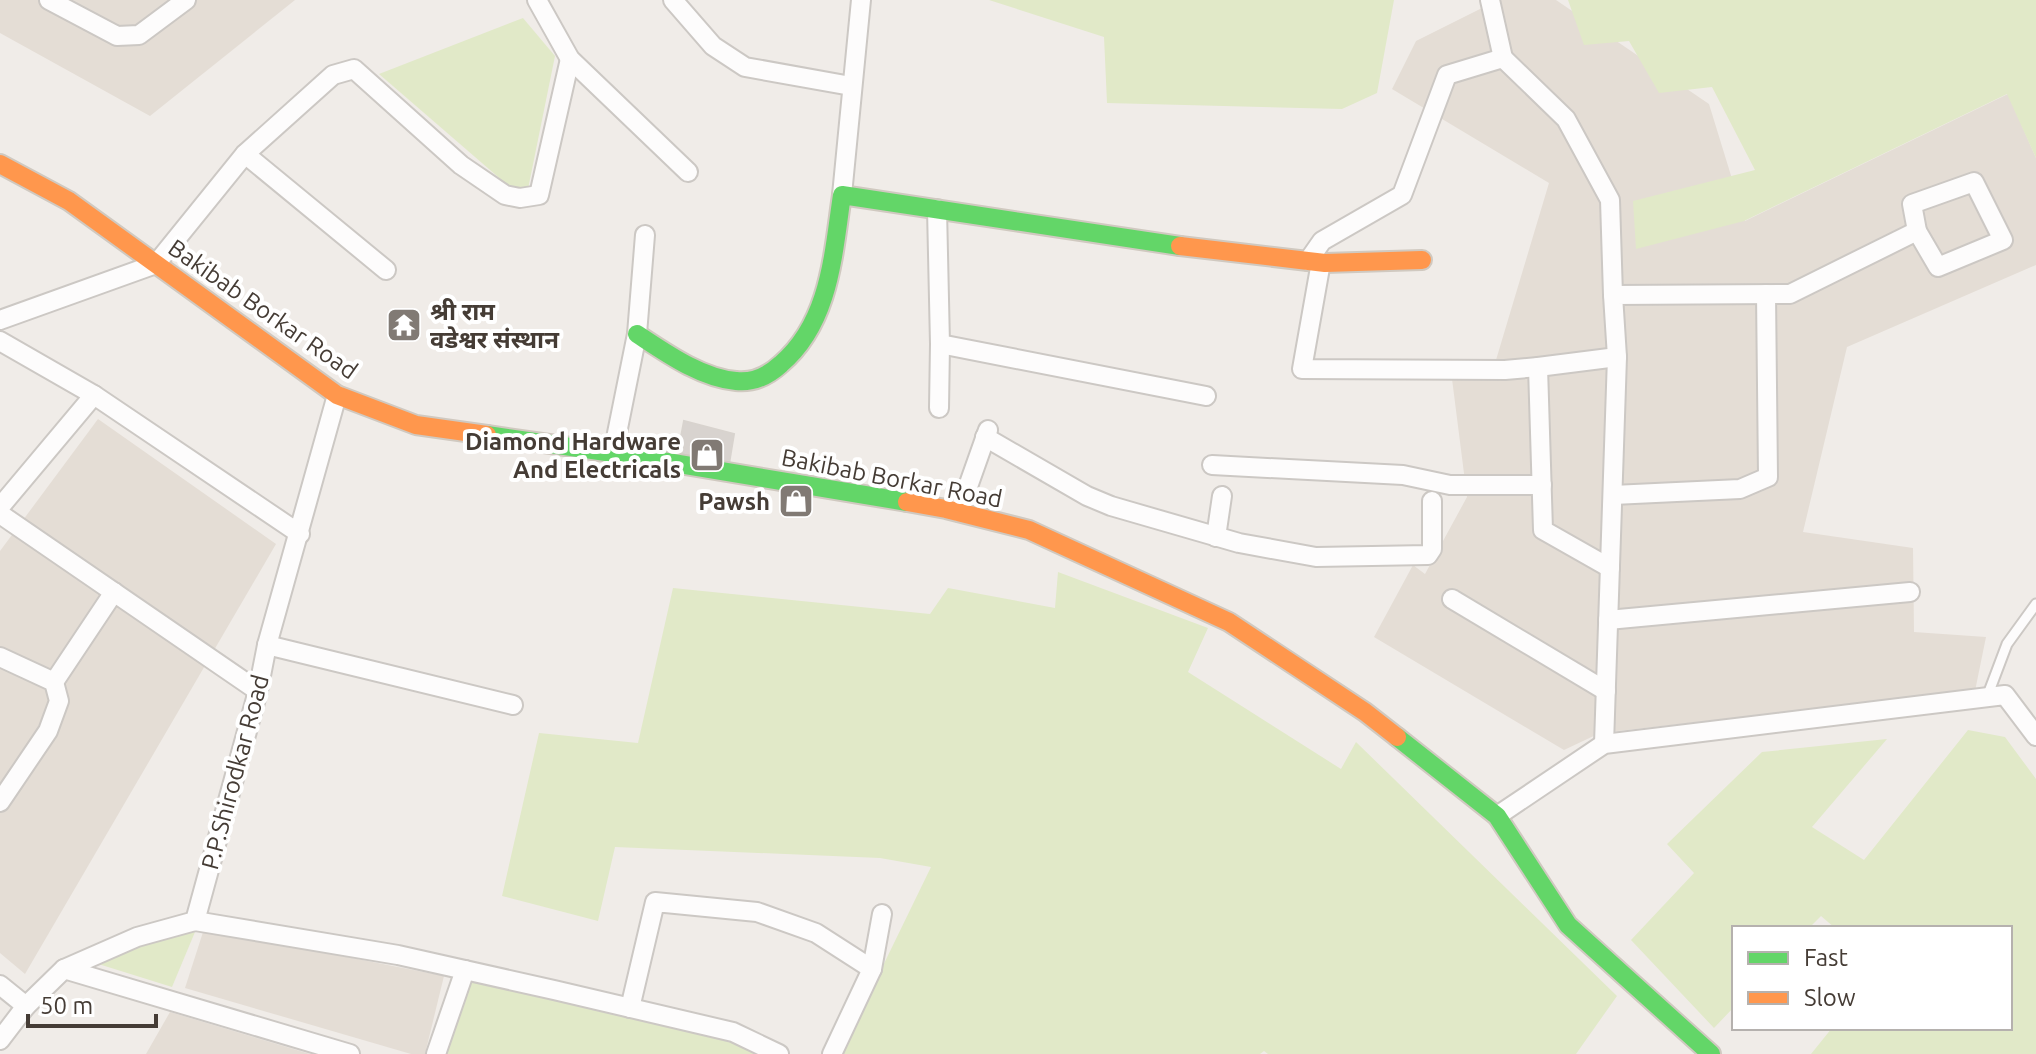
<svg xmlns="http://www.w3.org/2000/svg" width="2036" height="1054" font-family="Ubuntu,'Noto Sans Devanagari',sans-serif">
	<rect width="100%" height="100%" fill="#f0ece8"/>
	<g fill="#e4ddd5">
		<path d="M0,0H295L150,116L0,33Z"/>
		<path d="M1498,0H1556L1709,104L1745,221L2008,94L2036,158V265L1847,347L1803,532L1913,548L1914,632L1986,637L1975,691L1600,733L1564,750L1374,637L1413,565L1425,574L1467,497L1451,371L1493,370L1549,183L1392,89L1416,41Z"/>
		<path d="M98,419L276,544L25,974L0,953V551Z"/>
		<path d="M204,929L444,976L425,1054H411L185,988Z"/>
		<path d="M170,1012L310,1054H146Z"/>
	</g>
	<g fill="#e1e9c8">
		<path d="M989,0H1394L1377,93L1342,109L1107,103L1104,37Z"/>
		<path d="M1568,0H2036V158L2007,94L1744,221L1636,249L1633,201L1755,170L1712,87L1659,93L1629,41L1584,45Z"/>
		<path d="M523,18L555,56L528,189H512L379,74Z"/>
		<path d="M1058,572L1208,628L1188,672L1341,769L1356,742L1617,996L1576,1054H1268L1264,1051L1260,1054H840L931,867L880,858L615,847L598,921L502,896L539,733L638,743L673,588L930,614L948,588L1055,608Z"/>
		<path d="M1968,730L2005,737L2036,779V1054H1811L1832,1028H2010V928H1835L1821,916L1809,928H1734V1007L1714,1028L1631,940L1694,873L1667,844L1762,752L1887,739L1812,827L1864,860Z"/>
		<path d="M195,932L172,987L92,962L148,942Z"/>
		<path d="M469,981L722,1035L759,1054H445Z"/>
	</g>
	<path fill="#d8d3cf" stroke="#d8d3ce" stroke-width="2" d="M684,421L734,434L729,464L678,453Z"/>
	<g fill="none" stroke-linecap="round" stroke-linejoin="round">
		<g stroke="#ccc8c4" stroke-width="13">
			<path id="lane" d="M1987,697L2007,644L2036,604"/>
		</g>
		<g stroke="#ccc8c4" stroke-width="22">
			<g id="street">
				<path d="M49,0L117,36L139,35L186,0"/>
				<path d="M537,0L570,59L688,172"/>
				<path d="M673,0L713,46L745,67L851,86"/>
				<path d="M1490,0L1503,58"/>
				<path d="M245,154L386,270"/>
				<path d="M1974,182L2003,240L1938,267L1917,231L1912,204Z"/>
				<path d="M842,195L861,0"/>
				<path d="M937,209L940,344L1206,396"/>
				<path d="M1308,261L1322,241L1402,195L1447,75L1503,58L1566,119L1610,200L1613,295"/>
				<path d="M1321,262L1302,369L1505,370L1538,367"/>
				<path d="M0,320L156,264L245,154L333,75L354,69L461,165L505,195L520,198L539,195L570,59"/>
				<path d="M0,341L94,395L0,507"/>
				<path d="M94,395L300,534"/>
				<path d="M939,408L940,344"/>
				<path d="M985,437L1087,496L1111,506L1239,543L1316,557L1428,555L1432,549V501"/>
				<path d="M613,453L637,334L645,235"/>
				<path d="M1212,465L1403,475L1450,485H1542"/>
				<path d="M1613,495L1740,489L1768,477L1766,294"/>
				<path d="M959,512L988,430"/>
				<path d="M0,514L258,691"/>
				<path d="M1216,537L1222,496"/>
				<path d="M1610,568L1543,530L1538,367L1617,357"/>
				<path d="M1452,599L1606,691"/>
				<path d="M1608,620L1910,592"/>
				<path d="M267,645L513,705"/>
				<path d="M0,657L54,682L59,701L48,731L0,802"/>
				<path d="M54,682L114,592"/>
				<path d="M1604,744L1617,357L1613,295L1790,294L1917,231"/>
				<path d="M1497,816L1604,744L2005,695L2036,736"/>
				<path d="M195,921L398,955L554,990L733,1032L779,1054"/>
				<path d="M64,969L350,1054"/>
				<path d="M0,985L26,1006"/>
				<path d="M630,1008L655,902L757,912L816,933L872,969"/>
				<path d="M0,1040L26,1006L64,969L137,937L195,921L258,691L267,645L337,395"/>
				<path d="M436,1054L465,970"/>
				<path d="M832,1054L872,969L882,914"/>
			</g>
		</g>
		<g stroke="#d0c9c0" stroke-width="22">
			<g id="fast">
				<path d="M637,334C666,353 701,378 736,381C753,383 769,375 781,364C830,322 833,255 842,195L1180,246"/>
				<path d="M487,435L613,453L907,502"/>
				<path d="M1397,737L1497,816L1568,925L1711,1054"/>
			</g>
		</g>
		<g stroke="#d0c9c0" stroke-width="22">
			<g id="slow">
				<path d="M0,164L69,201L337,395L416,425L487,435"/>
				<path d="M1180,246L1325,263L1422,260"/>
				<path d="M907,502L946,509L1029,530L1229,622L1365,712L1397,737"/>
			</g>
		</g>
		<use href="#lane" stroke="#fdfcfc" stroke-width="9"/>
		<use href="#street" stroke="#fdfcfc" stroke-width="18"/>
		<use href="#fast" stroke="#63d668" stroke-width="18"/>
		<use href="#slow" stroke="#ff974d" stroke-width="18"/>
	</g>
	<defs>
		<g id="temple-square" transform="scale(1.8)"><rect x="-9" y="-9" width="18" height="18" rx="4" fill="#817a74" stroke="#fff"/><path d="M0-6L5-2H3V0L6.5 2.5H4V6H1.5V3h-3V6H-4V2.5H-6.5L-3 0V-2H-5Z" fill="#fff"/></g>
		<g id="shop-square" transform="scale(1.8)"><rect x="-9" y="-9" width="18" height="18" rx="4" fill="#817a74" stroke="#fff"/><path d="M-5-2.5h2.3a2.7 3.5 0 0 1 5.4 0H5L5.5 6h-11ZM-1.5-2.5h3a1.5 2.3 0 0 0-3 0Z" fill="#fff"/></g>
	</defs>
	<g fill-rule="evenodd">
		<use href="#temple-square" x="404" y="325"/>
		<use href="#shop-square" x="707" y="455"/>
		<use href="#shop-square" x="796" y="501"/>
	</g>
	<g text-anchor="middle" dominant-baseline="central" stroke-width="8" stroke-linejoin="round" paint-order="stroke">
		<g font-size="24" fill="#453c35" stroke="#fff">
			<text transform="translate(263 309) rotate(35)">Bakibab Borkar Road</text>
			<text transform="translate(892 478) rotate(11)">Bakibab Borkar Road</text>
			<text transform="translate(235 772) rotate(-75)">P.P.Shirodkar Road</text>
		</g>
		<g font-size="24" font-weight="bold" fill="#453c35" stroke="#fff" text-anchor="end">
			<text x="430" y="311" text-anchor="start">श्री राम<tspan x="430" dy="28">वडेश्वर संस्थान</tspan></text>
			<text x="681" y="441">Diamond Hardware<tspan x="681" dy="28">And Electricals</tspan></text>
			<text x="770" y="501">Pawsh</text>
		</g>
	</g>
	<rect x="1732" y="926" width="280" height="104" fill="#ffffff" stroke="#b5b1ae" stroke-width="2"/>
	<rect x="1748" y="952" width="40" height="12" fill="#63d668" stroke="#b5b1ae" stroke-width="2"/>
	<text x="1804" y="966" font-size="24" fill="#453c35">Fast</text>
	<rect x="1748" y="992" width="40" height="12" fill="#ff974d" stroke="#b5b1ae" stroke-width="2"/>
	<text x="1804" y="1006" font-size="24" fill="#453c35">Slow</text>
	<path d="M28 1014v12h128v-12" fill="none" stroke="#453c35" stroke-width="4"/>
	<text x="40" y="1014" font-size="24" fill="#453c35" stroke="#ffffff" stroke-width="6" paint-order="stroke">50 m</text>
</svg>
